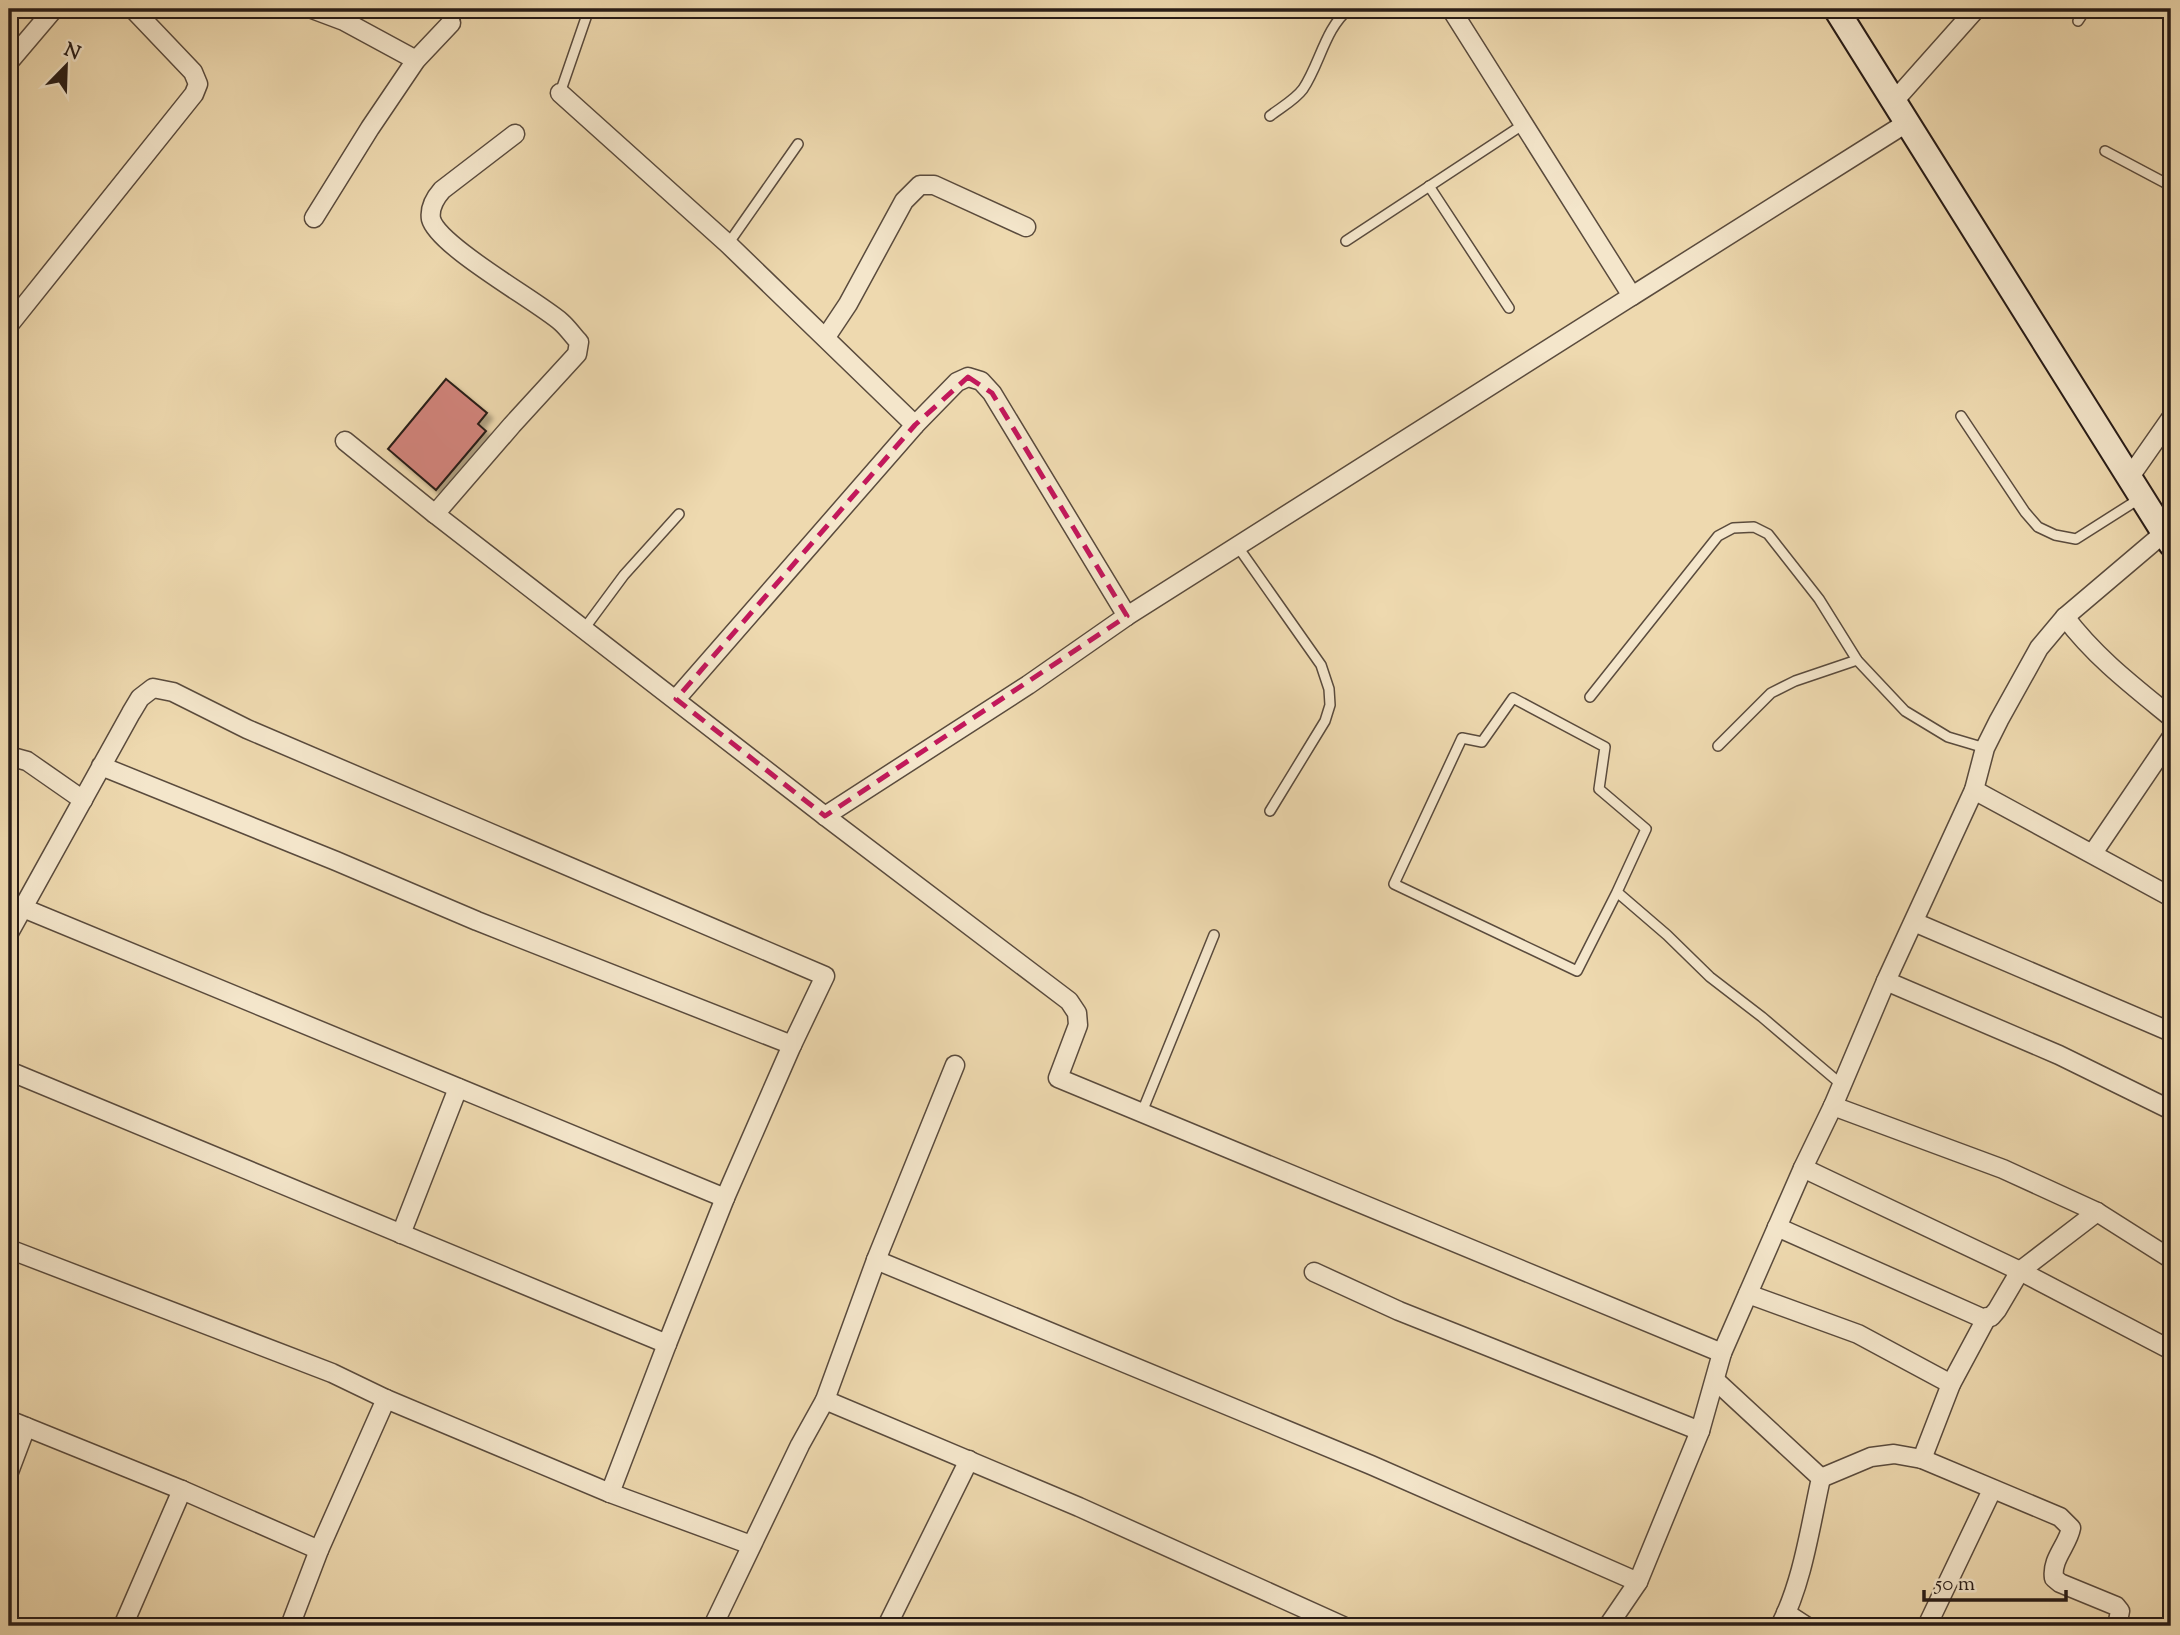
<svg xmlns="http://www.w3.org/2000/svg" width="2180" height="1635" font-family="'Sorts Mill Goudy',serif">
	<defs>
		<filter id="shadow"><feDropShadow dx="5.5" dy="5.5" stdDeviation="2" flood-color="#0004"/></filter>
	</defs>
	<rect width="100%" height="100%" fill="#eed9af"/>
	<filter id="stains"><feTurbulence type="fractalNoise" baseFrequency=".00286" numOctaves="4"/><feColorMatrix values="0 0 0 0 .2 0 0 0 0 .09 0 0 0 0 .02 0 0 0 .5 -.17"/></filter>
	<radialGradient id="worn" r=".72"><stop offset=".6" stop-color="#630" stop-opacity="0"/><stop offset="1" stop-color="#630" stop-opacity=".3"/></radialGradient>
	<path fill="#d2847b" stroke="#281c17" stroke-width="2" filter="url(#shadow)" d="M446,379L487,413L478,424L486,431L436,490L388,449Z"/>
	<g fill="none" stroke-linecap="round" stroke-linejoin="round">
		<g stroke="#5a4b3d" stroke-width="12">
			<g id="lane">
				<path d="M2078,21L2086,9"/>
				<path d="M560,93L589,9"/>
				<path d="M1270,116C1280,108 1295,100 1303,89C1320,64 1325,28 1349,9"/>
				<path d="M2105,151L2171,186"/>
				<path d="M1429,186L1509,308"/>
				<path d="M1346,241L1524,124"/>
				<path d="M728,244L798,144"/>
				<path d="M1961,416L2025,512L2038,527L2055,535L2076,539L2139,499"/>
				<path d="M1238,547L1321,665L1329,689L1330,705L1325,721L1270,811"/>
				<path d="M584,629L624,575L679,514"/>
				<path d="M1590,697L1718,536L1733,528L1754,527L1768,534L1819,599L1857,660L1905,711L1948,737L1985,748"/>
				<path d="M1718,746L1771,693L1795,681L1857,660"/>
				<path d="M1617,892L1577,971L1394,884L1462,738L1482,742L1513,698L1605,747L1599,789L1646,829L1617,892L1667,935L1710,977L1762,1017L1842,1085"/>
				<path d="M1142,1112L1214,935"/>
			</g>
		</g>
		<g stroke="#5a4b3d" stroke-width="21">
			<g id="street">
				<path d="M312,9L344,21L416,60"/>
				<path d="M1451,9L1632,296L1908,122"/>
				<path d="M9,62L54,9"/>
				<path d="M560,93L728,244L915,425"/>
				<path d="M1895,100L1976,9"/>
				<path d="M314,218L370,128L416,60L451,23"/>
				<path d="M9,325L194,94L198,84L193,72L133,9"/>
				<path d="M826,337L848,304L904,201L920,185H934L1026,227"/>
				<path d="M345,441L435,514L825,816L1069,1001L1077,1013L1078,1025L1058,1078L1722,1353"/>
				<path d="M2129,478L2171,418"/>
				<path d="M435,514L512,425L577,354L579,342C573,336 568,328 561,322C537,301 438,246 431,219C429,207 435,198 442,190L515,134"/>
				<path d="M2065,617C2095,657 2133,686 2171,717"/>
				<path d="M676,699L915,425L957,382L968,377L981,381L992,393L1127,616"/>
				<path d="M9,761L16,758L27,761L83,800"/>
				<path d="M1974,790L2171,897"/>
				<path d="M825,816L1028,685L1127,616L1632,296"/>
				<path d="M2093,853L2171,738"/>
				<path d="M23,908L725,1198"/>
				<path d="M1914,922L2171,1032"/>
				<path d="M9,933L131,713L140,698L153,688L173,692L247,729L825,976L792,1045L477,921L336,861L101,766"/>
				<path d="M1886,981L2059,1055L2171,1110"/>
				<path d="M9,1071L667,1344L725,1198L792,1045"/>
				<path d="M1833,1106L2003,1169L2097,1212L2168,1257"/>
				<path d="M1803,1168L2020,1271L2171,1350"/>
				<path d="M1777,1227L1982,1318L1991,1317L1997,1310L2020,1271L2097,1212"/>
				<path d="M401,1234L458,1088"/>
				<path d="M9,1249L332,1373L386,1399L610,1493L751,1545"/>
				<path d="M876,1260L1371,1465L1638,1582"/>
				<path d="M1314,1272L1399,1311L1700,1431"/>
				<path d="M1748,1294L1858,1334L1951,1384"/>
				<path d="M1715,1380L1821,1478C1810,1527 1803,1581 1780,1626"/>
				<path d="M825,1400L1079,1507L1343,1626"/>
				<path d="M9,1420L182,1490L319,1550"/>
				<path d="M1922,1459L1951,1384L1987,1317"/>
				<path d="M9,1472L26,1427"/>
				<path d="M1821,1478L1871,1457L1894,1454L1922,1459L2060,1517L2071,1528C2068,1545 2051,1559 2054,1578L2060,1583L2116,1606L2120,1611L2117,1626"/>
				<path d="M610,1493L667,1344"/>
				<path d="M1786,1613L1806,1626"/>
				<path d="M123,1626L182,1490"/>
				<path d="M290,1626L319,1550L386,1399"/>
				<path d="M713,1626L800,1445L825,1400L876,1260L955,1065"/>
				<path d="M887,1626L969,1460"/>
				<path d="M1608,1626L1638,1582L1700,1431L1722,1353L1803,1168L1833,1106L1886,981L1974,790L1985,748L1999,720L2039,648L2065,617L2164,533L2171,537"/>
				<path d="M1927,1626L1992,1490"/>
			</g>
		</g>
		<g stroke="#281c17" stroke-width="28">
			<path id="secondary" d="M1836,9L2171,544"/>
		</g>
		<use href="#lane" stroke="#f4e6cb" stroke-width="9"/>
		<use href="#street" stroke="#f4e6cb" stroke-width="18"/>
		<use href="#secondary" stroke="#f4e6cb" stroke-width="24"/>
	</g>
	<path fill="none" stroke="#c2185b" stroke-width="5" stroke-dasharray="14 9" stroke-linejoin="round" d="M968,377L992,393L1127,616L825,816L676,699L915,425Z"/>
	<rect width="2180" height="1635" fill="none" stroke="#eed9af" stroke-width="35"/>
	<rect x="10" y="10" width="2159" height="1614" fill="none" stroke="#281c17" stroke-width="3.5"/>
	<rect x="18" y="18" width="2145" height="1600" fill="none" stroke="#281c17" stroke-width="2"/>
	<g transform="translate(66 66) rotate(23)" stroke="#f4e6cb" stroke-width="5" paint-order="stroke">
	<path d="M0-5L12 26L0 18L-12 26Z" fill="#281c17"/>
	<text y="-10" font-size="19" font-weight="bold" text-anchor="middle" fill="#281c17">N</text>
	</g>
	<path d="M1924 1590v10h142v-10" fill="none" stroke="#281c17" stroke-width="3.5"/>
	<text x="1935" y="1590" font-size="21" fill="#281c17" stroke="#f4e6cb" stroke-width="5" paint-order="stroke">50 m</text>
	<rect width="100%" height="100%" filter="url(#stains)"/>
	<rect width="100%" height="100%" fill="url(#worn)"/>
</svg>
